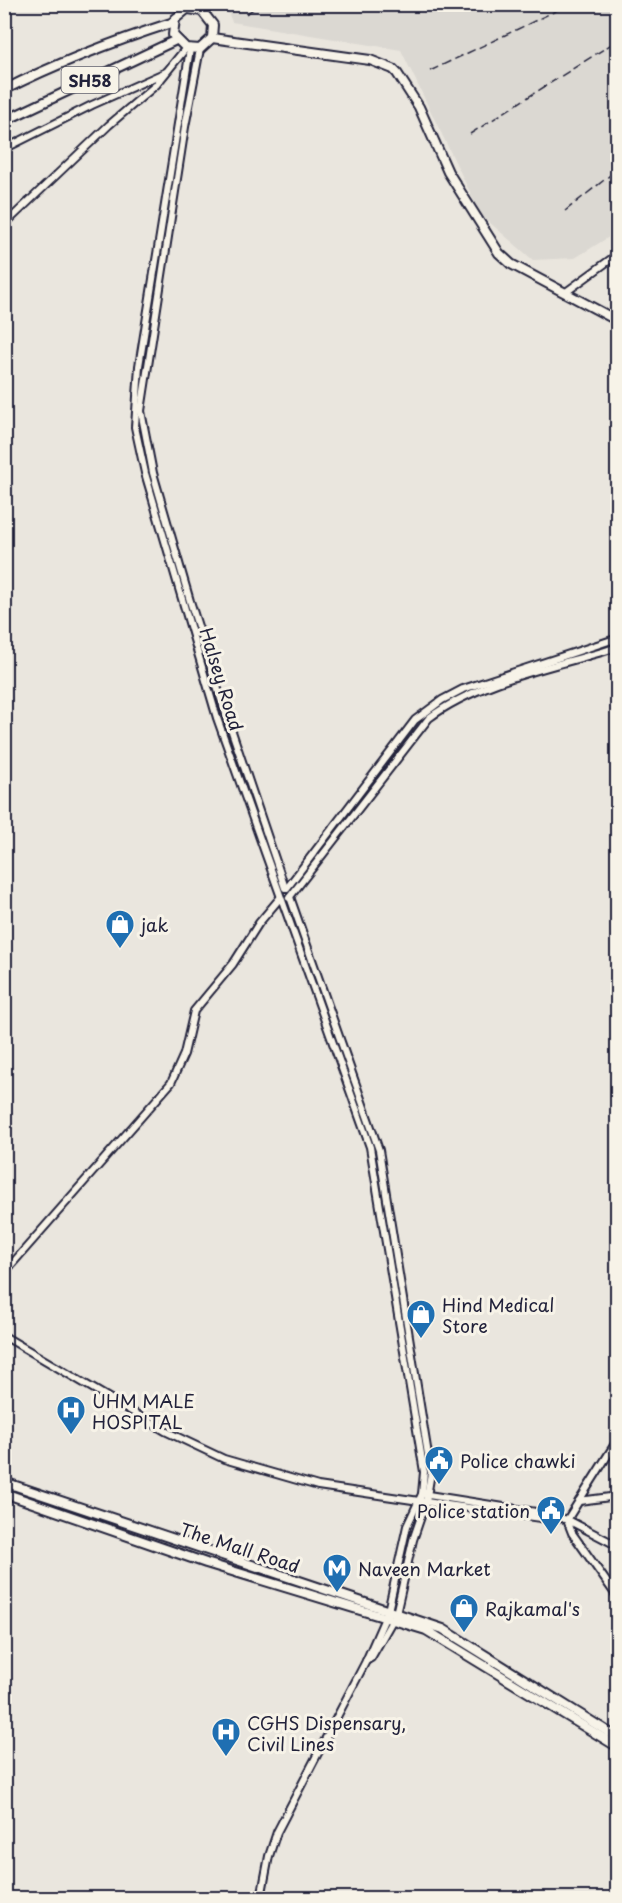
<svg xmlns="http://www.w3.org/2000/svg" width="622" height="1903" font-family="'Playpen Sans',sans-serif">
	<rect width="100%" height="100%" fill="#eae6de"/>
	<filter id="ink" filterUnits="userSpaceOnUse"><feTurbulence type="fractalNoise" baseFrequency=".0167" numOctaves="2"/><feDisplacementMap in="SourceGraphic" scale="12" xChannelSelector="R" yChannelSelector="G"/><feConvolveMatrix kernelMatrix="1 2 1 2 8 2 1 2 1" color-interpolation-filters="sRGB"/></filter>
	<g filter="url(#ink)">
		<path fill="#dbd8d2" d="M225,5H617V232L575,258L533,260L481,215L401,50L232,22Z"/>
		<g fill="none" stroke-linecap="round" stroke-linejoin="round">
			<g stroke="#22223b" stroke-width="10">
				<g id="minor">
					<path d="M190,49L139,366L135,427L145,473L217,718L370,1147L424,1472L422,1494"/>
					<path d="M200,49L185,127L141,411L153,473L190,601L220,696L285,888"/>
					<path d="M4,149L92,105L166,72"/>
					<path d="M4,225L109,125L156,85L186,48"/>
					<path d="M566,292L618,254"/>
					<path d="M287,888L415,720L442,700L463,689L618,638"/>
					<path d="M289,898L429,718C481,679 556,667 618,647"/>
					<path d="M4,1273L171,1083L184,1054L194,1011L233,964L259,923L280,898"/>
					<path d="M4,1336L165,1431L224,1459L318,1486L426,1502L431,1473L379,1150L290,897"/>
					<path d="M579,1501L618,1496"/>
					<path d="M567,1520L572,1533L618,1598"/>
					<path d="M568,1520L618,1546"/>
					<path d="M366,1661L371,1658L396,1614L413,1540L426,1502L548,1519L554,1516"/>
					<path d="M261,1898L269,1856L277,1832L366,1661L388,1611L407,1526L422,1494L549,1514L567,1520L618,1439"/>
				</g>
			</g>
			<g stroke="#22223b" stroke-width="12">
				<g id="major">
					<path d="M189,9L202,11L213,25L212,38L200,49L186,48L173,35L175,19L193,4"/>
					<path d="M212,38L370,60L393,69L397,73L419,107L448,172L499,253L511,264L618,321"/>
					<path d="M4,90C59,62 115,41 174,22"/>
					<path d="M4,121L176,40"/>
					<path d="M4,1482L443,1629L618,1738"/>
					<path d="M4,1493L206,1563L426,1630L618,1747"/>
				</g>
			</g>
			<use href="#minor" stroke="#f7f3e8" stroke-width="6"/>
			<use href="#major" stroke="#f7f3e8" stroke-width="8"/>
			<g stroke="#22223b" stroke-width="1.5" stroke-dasharray="9 4.5" stroke-linecap="butt">
				<path d="M246,14L260,4"/>
				<path d="M430,71L570,4"/>
				<path d="M470,134L618,40"/>
				<path d="M565,211L618,169"/>
			</g>
		</g>
	</g>
	<defs>
		<g id="shop-pin" transform="scale(1.5)"><path d="M0 17L-7.5 6A9.5 9.5 0 1 1 7.5 6Z" fill="#1f6fb2" stroke="#f7f3e8"/><path d="M-5-2.5h2.3a2.7 3.5 0 0 1 5.4 0H5L5.5 6h-11ZM-1.5-2.5h3a1.5 2.3 0 0 0-3 0Z" fill="#fff"/></g>
		<g id="hospital-pin" transform="scale(1.5)"><path d="M0 17L-7.5 6A9.5 9.5 0 1 1 7.5 6Z" fill="#1f6fb2" stroke="#f7f3e8"/><path d="M-5-5h3v3.5h4V-5h3V5h-3V1.5h-4V5h-3Z" fill="#fff"/></g>
		<g id="civic-pin" transform="scale(1.5)"><path d="M0 17L-7.5 6A9.5 9.5 0 1 1 7.5 6Z" fill="#1f6fb2" stroke="#f7f3e8"/><path d="M-.6-6.5H3V-4.5H.6V-3L4-1V1h2V6H-6V1h2V-1L-.6-3ZM-1.2 2.5V6h2.4V2.5Z" fill="#fff"/></g>
		<g id="metro-pin" transform="scale(1.5)"><path d="M0 17L-7.5 6A9.5 9.5 0 1 1 7.5 6Z" fill="#1f6fb2" stroke="#f7f3e8"/><path d="M-5.5 5V-5H-3L0 0L3-5H5.5V5H3V-.5L0 4L-3-.5V5Z" fill="#fff"/></g>
	</defs>
	<g fill-rule="evenodd">
		<use href="#shop-pin" x="120" y="924"/>
		<use href="#shop-pin" x="421" y="1314"/>
		<use href="#hospital-pin" x="71" y="1410"/>
		<use href="#civic-pin" x="439" y="1460"/>
		<use href="#civic-pin" x="551" y="1510"/>
		<use href="#metro-pin" x="337" y="1568"/>
		<use href="#shop-pin" x="464" y="1608"/>
		<use href="#hospital-pin" x="226" y="1732"/>
	</g>
	<g text-anchor="middle" dominant-baseline="central" stroke-width="6" stroke-linejoin="round" paint-order="stroke">
		<rect fill="#f7f3e8" stroke="#62616f" stroke-width="1.5" x="61.5" y="67" width="57" height="26" rx="4.5"/>
		<g font-size="16" font-weight="bold" fill="#22223b">
			<text x="90" y="80">SH58</text>
		</g>
		<g font-size="18" fill="#22223b" stroke="#f7f3e8">
			<text transform="translate(222 679) rotate(73)">Halsey Road</text>
			<text transform="translate(240 1547) rotate(18)">The Mall Road</text>
		</g>
		<g font-size="18" fill="#22223b" stroke="#f7f3e8" text-anchor="start">
			<text x="141" y="924">jak</text>
			<text x="442" y="1304">Hind Medical<tspan x="442" dy="21">Store</tspan></text>
			<text x="92" y="1400">UHM MALE<tspan x="92" dy="21">HOSPITAL</tspan></text>
			<text x="460" y="1460">Police chawki</text>
			<text x="530" y="1510" text-anchor="end">Police station</text>
			<text x="358" y="1568">Naveen Market</text>
			<text x="485" y="1608">Rajkamal's</text>
			<text x="247" y="1722">CGHS Dispensary,<tspan x="247" dy="21">Civil Lines</tspan></text>
		</g>
	</g>
	<rect width="622" height="1903" fill="none" stroke="#f7f3e8" stroke-width="24"/>
	<rect x="12" y="12" width="598" height="1879" fill="none" stroke="#22223b" stroke-width="2" filter="url(#ink)"/>
</svg>
